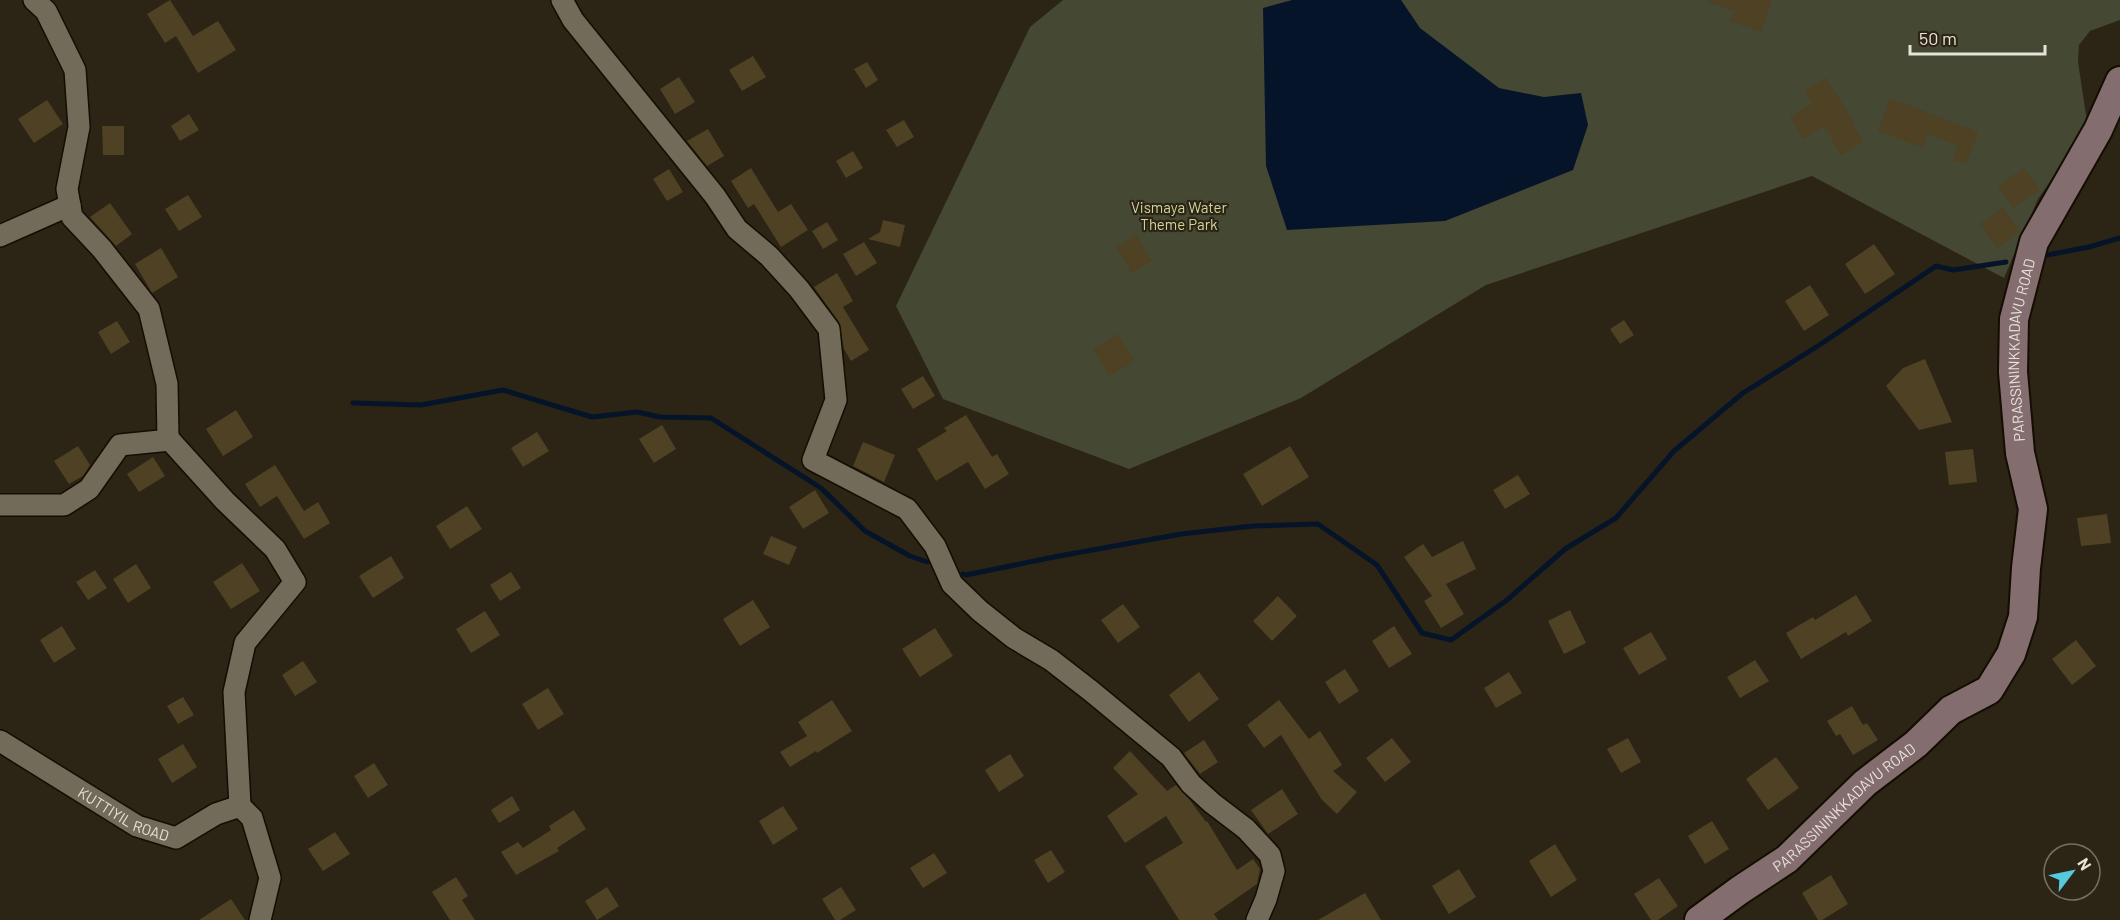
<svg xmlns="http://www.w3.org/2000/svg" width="2120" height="920" font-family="Barlow,sans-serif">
	<rect width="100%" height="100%" fill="#2c2415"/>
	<path fill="#454833" d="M1063,0H2120V20L2090,31L2079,45L2078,62L2087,121L2081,137L2038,199L2004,278L1812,176L1486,285L1301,398L1129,469L943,399L896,306L1030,27Z"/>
	<path fill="#061429" d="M1292,0H1401L1420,28L1499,88L1544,97L1581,93L1588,125L1573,170L1445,221L1287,230L1266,166L1263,8Z"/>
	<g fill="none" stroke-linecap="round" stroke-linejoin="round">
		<g stroke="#061429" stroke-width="5">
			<path d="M2042,256L2089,247L2120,238"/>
			<path d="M353,403L421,405L503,390L592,417L637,412L660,417L711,418L821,488L865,531L910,556L927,562"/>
			<path d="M963,574L966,575L1059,556L1181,534L1253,526L1318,524L1377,565L1422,633L1451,640L1507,600L1565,549L1616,518L1674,451L1743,393L1821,344L1936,266L1953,270L2006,262"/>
		</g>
	</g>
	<g fill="#4e4124">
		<path d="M170,0L193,36L218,21L236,50L198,73L176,36L165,43L147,14Z"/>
		<path d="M1708,0H1772L1761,32L1730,21L1734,11L1708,2Z"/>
		<path d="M753,56L766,77L742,91L729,70Z"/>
		<path d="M867,62L878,80L866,88L854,69Z"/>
		<path d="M679,77L695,102L675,114L660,89Z"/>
		<path d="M1826,78L1854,122L1851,121L1863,142L1841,155L1824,126L1803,139L1790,117L1812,103L1804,91Z"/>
		<path d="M1890,98L1978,132L1966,164L1953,160L1958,146L1928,134L1923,148L1878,131Z"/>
		<path d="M47,100L63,124L34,143L18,119Z"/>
		<path d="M189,114L199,130L180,141L171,126Z"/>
		<path d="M904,120L914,137L897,147L886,130Z"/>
		<path d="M102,126H124V155H103Z"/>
		<path d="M708,129L724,156L707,166L687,141Z"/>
		<path d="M853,151L863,168L846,178L836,161Z"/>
		<path d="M751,168L778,212L791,204L808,230L781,247L754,204L748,208L731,181Z"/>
		<path d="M2024,168L2040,190L2013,208L1998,186Z"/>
		<path d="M669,169L683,192L667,201L653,179Z"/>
		<path d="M188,195L202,217L179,231L165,209Z"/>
		<path d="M110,203L132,234L116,246L90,217Z"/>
		<path d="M2003,207L2020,232L1997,248L1980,224Z"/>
		<path d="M883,220L905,225L900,247L868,239L880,232Z"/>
		<path d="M827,222L838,240L823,249L812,231Z"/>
		<path d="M1136,235L1152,261L1132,273L1116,247Z"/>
		<path d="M864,242L877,263L856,276L843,254Z"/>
		<path d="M1874,244L1895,274L1865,294L1845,264Z"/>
		<path d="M161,248L178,277L152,293L135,264Z"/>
		<path d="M837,273L853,301L843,307L869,350L851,361L844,349L839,322L814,287Z"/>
		<path d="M1810,285L1829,315L1804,331L1785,301Z"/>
		<path d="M1624,320L1634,335L1620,344L1610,329Z"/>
		<path d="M117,321L130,342L111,354L98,332Z"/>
		<path d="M1118,334L1135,361L1109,376L1093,349Z"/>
		<path d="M1925,359L1952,422L1919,430L1886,386L1903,368Z"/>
		<path d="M923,376L935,396L913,409L901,389Z"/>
		<path d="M236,410L253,437L223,456L206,429Z"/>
		<path d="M966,415L992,457L997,454L1009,474L985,489L968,462L936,481L917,449L947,431L944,428Z"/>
		<path d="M662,425L676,449L654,463L639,439Z"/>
		<path d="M537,432L549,451L523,467L511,448Z"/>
		<path d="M863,442L895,455L884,482L853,466Z"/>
		<path d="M78,446L90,465L83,476L69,484L54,461Z"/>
		<path d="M1290,446L1309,477L1262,506L1243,474Z"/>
		<path d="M1973,449L1977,482L1949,485L1945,452Z"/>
		<path d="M153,457L165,476L139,492L127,474Z"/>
		<path d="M275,465L304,511L318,502L330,523L304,539L277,496L260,507L245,484Z"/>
		<path d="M1518,475L1530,494L1505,509L1493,490Z"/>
		<path d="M815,490L829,513L803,529L789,507Z"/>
		<path d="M467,506L482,529L450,549L436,526Z"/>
		<path d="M2107,514L2111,543L2081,546L2077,518Z"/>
		<path d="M771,536L797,547L789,565L763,554Z"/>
		<path d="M1463,541L1476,569L1446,584L1464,614L1441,628L1424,601L1432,596L1404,557L1423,544L1432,557Z"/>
		<path d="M391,556L404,578L373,598L359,576Z"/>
		<path d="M242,563L260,591L231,609L213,582Z"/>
		<path d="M136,564L151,588L128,603L113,579Z"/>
		<path d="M95,570L107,588L88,600L76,582Z"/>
		<path d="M511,572L521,588L500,601L490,585Z"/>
		<path d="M1856,595L1872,621L1848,636L1846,632L1801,659L1786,633L1813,617L1815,620Z"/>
		<path d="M1278,596L1297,616L1272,641L1253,621Z"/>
		<path d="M753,600L770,627L740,646L723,619Z"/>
		<path d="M1123,604L1140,627L1118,643L1101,620Z"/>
		<path d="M1570,610L1586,643L1564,654L1548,621Z"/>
		<path d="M485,611L500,635L471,653L456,629Z"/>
		<path d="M62,626L76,649L54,663L40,640Z"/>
		<path d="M1394,626L1412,654L1389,668L1372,641Z"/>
		<path d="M935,628L953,656L920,677L902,649Z"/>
		<path d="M1651,632L1667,659L1639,675L1623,648Z"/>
		<path d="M2076,640L2096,666L2072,685L2052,659Z"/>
		<path d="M1755,660L1769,681L1740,698L1727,677Z"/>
		<path d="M303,661L317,682L295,696L282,675Z"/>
		<path d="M1345,669L1359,691L1339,704L1325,682Z"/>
		<path d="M1199,672L1219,699L1189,722L1169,695Z"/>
		<path d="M1509,672L1522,693L1496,708L1484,688Z"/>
		<path d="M548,688L564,714L538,730L522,704Z"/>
		<path d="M183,697L194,715L178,724L167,706Z"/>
		<path d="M832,700L852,731L817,753L816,751L790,767L780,752L807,736L798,722Z"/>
		<path d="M1279,700L1309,739L1320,731L1342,765L1333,771L1357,792L1337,814L1322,800L1281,735L1264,748L1247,725Z"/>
		<path d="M1852,706L1863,725L1867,723L1878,740L1853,755L1840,734L1836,736L1827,721Z"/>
		<path d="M1392,738L1411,762L1385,782L1366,758Z"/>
		<path d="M1628,738L1641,762L1621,773L1607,749Z"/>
		<path d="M1204,740L1218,762L1200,774L1184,753Z"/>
		<path d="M183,744L197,767L172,783L158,759Z"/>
		<path d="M1130,751L1167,791L1176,785L1189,799L1206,822L1207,821L1237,870L1253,859L1260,869L1257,884L1214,914L1218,920H1179L1145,866L1183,843L1166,816L1125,843L1107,816L1138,794L1113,768Z"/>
		<path d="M1010,754L1024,776L999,792L985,770Z"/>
		<path d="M1776,757L1799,788L1768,810L1746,779Z"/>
		<path d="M374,763L388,785L368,798L354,776Z"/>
		<path d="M1282,789L1298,814L1268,834L1251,810Z"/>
		<path d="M512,796L520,810L499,823L491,810Z"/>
		<path d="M783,806L798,829L773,845L759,821Z"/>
		<path d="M574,810L586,829L557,848L559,851L516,875L501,852L518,842L523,848L551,830L549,826Z"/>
		<path d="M1712,821L1729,849L1705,864L1688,836Z"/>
		<path d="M335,832L350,854L323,871L308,849Z"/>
		<path d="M1555,844L1577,880L1551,897L1529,861Z"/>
		<path d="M1051,850L1065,872L1048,883L1034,860Z"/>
		<path d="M934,853L947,873L923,888L910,868Z"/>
		<path d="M1459,869L1476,897L1449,914L1432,886Z"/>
		<path d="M1831,875L1848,904L1822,920H1818L1802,893Z"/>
		<path d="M456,877L468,896L462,900L475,920H450L432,892Z"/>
		<path d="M1659,878L1678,906L1658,920H1651L1634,894Z"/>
		<path d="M607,887L619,906L597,920L585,901Z"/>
		<path d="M841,887L856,910L840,920H835L822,899Z"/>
		<path d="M1365,893L1381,920H1318Z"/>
		<path d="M231,899L245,920H199Z"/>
	</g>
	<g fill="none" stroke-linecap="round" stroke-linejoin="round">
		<g stroke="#140d02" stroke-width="24">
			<g id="street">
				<path d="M34,0L46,11L75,70L79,127L67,189L72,217L102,249L149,309L167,384L168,438L225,501L275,549L295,582L245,643L234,692L240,806"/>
				<path d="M562,0L573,20L715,196L737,229L769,256L799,289L829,329L836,400L813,460L907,509L935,546L952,584L980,611L1014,638L1051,660L1091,691L1171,757L1191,784L1212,803L1246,829L1270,855L1274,871L1266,899L1257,920"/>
				<path d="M0,236L70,205"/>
				<path d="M0,505H64L89,489L120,445L170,440"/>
				<path id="s1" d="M0,741L137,826L176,838L216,814L240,806L252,818L270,878L260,920"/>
			</g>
		</g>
		<g stroke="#140d02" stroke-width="32">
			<g id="secondary">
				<path id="s2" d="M1699,920L1740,890L1787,859L1865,783L1916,744L1951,710L1989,690L2011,654L2023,617L2026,568L2033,509L2020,453L2013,372L2014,319L2034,242L2098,130L2120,81"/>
			</g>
		</g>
		<use href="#street" stroke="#736b5a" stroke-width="21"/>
		<use href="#secondary" stroke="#846d6e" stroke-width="28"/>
	</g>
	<g text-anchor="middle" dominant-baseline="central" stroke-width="4.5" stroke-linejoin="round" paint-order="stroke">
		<g font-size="15" fill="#cfd69c" stroke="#2c2415">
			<text x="1179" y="207">Vismaya Water<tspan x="1179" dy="17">Theme Park</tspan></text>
		</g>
		<g font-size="15" fill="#e8e3d9" stroke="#2c2415">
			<text stroke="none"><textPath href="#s2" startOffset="723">PARASSININKKADAVU ROAD</textPath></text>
			<text stroke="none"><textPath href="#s2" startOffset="184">PARASSININKKADAVU ROAD</textPath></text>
			<text stroke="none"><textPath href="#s1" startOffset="144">KUTTIYIL ROAD</textPath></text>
		</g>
	</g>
	<g transform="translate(2072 872) rotate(58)"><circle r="28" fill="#2c2415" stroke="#777063" stroke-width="1.5"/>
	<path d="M0-4.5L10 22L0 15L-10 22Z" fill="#55cadf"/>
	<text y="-9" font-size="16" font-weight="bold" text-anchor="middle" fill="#e8e3d9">N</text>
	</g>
	<path d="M1910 45v9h135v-9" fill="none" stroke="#e8e3d9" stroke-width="3"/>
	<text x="1919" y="45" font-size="18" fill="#e8e3d9" stroke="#2c2415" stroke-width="4.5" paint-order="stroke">50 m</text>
</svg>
